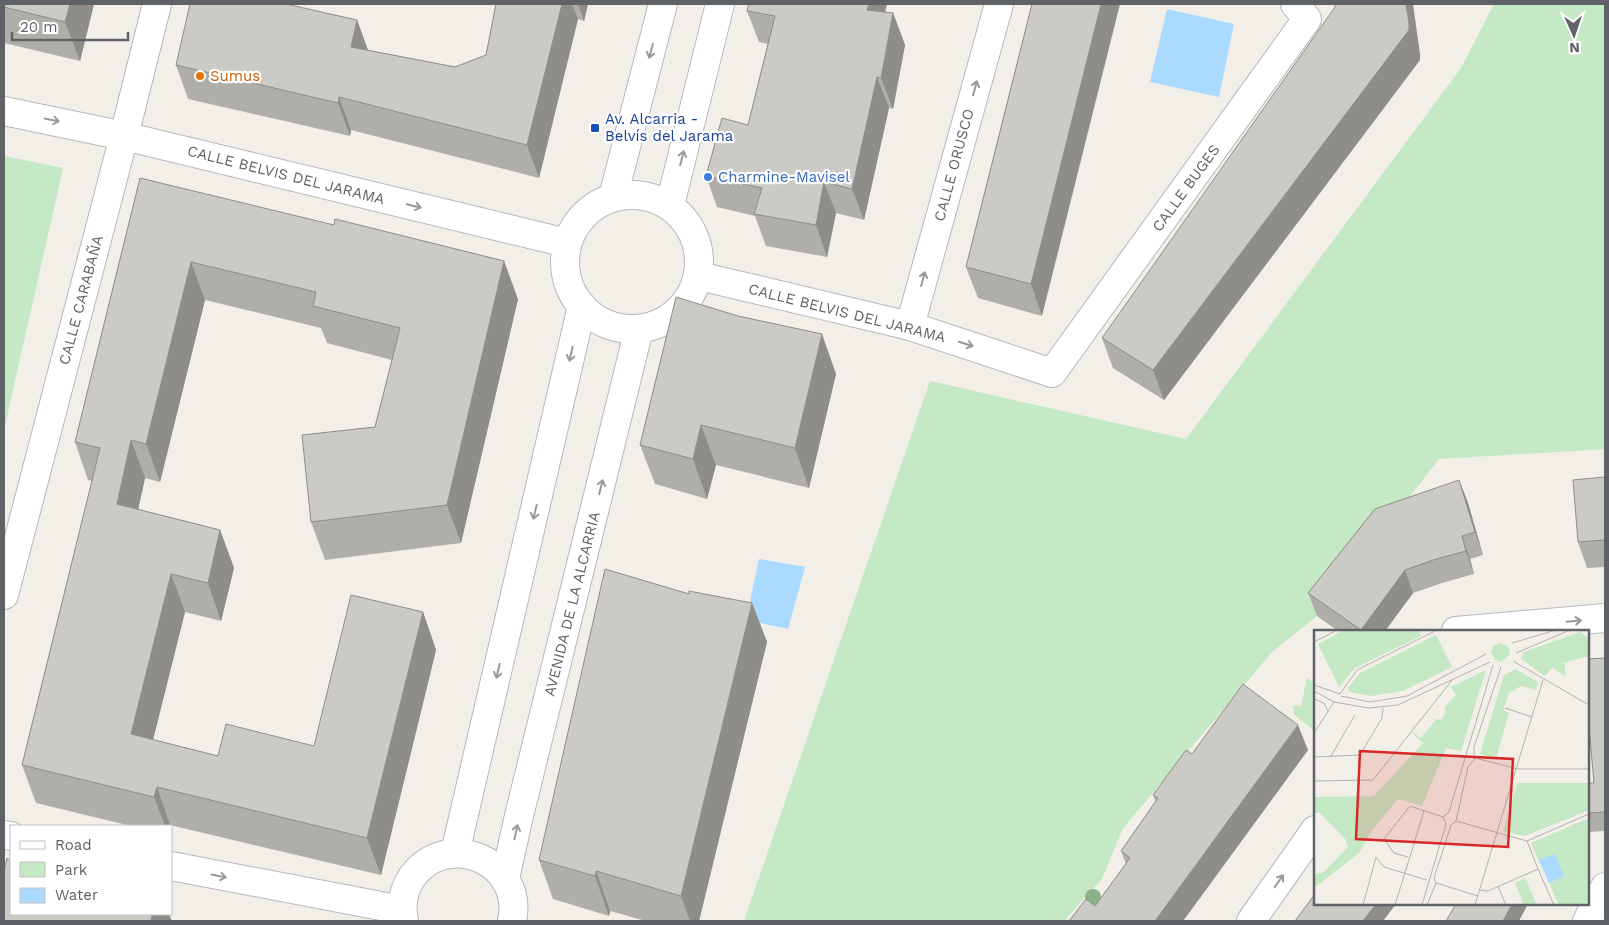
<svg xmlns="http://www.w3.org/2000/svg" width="1609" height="925" font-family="'Work Sans',sans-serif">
	<rect width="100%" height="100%" fill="#f1efe8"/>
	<g fill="#c5e8c5">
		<path d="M1494,4H1605V449L1439,459L1317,616L1272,652L1123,828L1102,879L1064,921H744L930,381L1186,439L1461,68Z"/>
		<path d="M4,156L63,168L4,430Z"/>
		<path d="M1307,678L1315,684V731L1294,715L1293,705L1301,706Z"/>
	</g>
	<g fill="#aadaff">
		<path d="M1167,9L1234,24L1219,97L1150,82Z"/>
		<path d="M759,559L805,567L788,629L746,620Z"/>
	</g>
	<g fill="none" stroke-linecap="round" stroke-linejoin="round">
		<g stroke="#b5b8bc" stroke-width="30">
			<g id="street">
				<path d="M4,111L124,136L567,243"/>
				<circle cx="632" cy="262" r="67"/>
				<path d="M613,197L663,4"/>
				<path d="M670,205L720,4"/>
				<path d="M699,276L910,326L1052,373L1307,19L1295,4"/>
				<path d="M910,326L999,4"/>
				<path d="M4,595L124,136L157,4"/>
				<path d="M1456,631L1605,618"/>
				<path d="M4,835L11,836"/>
				<path d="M455,853L582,306"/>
				<path d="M171,866L402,910"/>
				<path d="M505,879L518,820L639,329"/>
				<path d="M404,921C401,906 403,890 412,877C448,828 525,862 512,921"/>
				<path d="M1251,921L1315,830"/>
				<path d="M1587,921L1605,887"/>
			</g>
		</g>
		<use href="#street" stroke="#fff" stroke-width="28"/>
	</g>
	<circle fill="#89b387" cx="1093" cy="897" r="8"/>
	<g fill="#afaea9">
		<path d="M4,4H94L80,61L4,43Z"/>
		<path d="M496,4H588L584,21L578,19L539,178L351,130L350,136L188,99L176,65L357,20L368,50L455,67L486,55Z"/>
		<path d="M1032,4L1042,316L978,298L966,267Z"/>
		<path d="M747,11L885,12L893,13L905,45L893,109L889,108L864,220L836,213L827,257L766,246L755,216L717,207L706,176L748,125L768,44L759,42Z"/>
		<path d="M1420,54V60L1164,400L1113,368L1102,338Z"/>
		<path d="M140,178L518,299L461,543L325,560L311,522L375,427L392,360L327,343L321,328L205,300L160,482L145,478L138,510L220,530L234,568L221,621L185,612L153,740L218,756L314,746L423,612L436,650L381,875L170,825V826H131L36,803L22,765L92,481L88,480L75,442Z"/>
		<path d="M836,374L809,488L716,465L707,499L655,484L640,445Z"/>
		<path d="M1605,477V567L1587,568L1578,542Z"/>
		<path d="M1459,480L1468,503L1483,555L1470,559L1474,574L1442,583L1413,593L1385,631H1338L1317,616L1308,593Z"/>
		<path d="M689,594L752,603L767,642L699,921H646L610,911L609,916L553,899L539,860Z"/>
		<path d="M1605,658V831L1588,832V783H1594L1590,736H1588V659Z"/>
		<path d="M1308,750L1183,921H1069L1095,906L1126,864L1121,851L1156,802L1153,795L1192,754Z"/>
	</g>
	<g fill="#8f8d8a">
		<path d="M70,4H94L80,61L65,22Z"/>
		<path d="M562,4H572L578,19L539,178L527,145Z"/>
		<path d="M578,4H588L584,21Z"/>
		<path d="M869,4H887L879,41L867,10Z"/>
		<path d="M1101,4H1120L1042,316L1031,284Z"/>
		<path d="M1406,4H1413L1420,54V60L1164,400L1153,370Z"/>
		<path d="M893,13L905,45L893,109L881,78Z"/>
		<path d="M357,20L369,53L351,47Z"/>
		<path d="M877,77L889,108L864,220L852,189Z"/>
		<path d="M339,97L351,130L350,136L338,103Z"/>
		<path d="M824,182L836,213L827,257L816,225Z"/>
		<path d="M504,261L518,299L461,543L447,505Z"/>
		<path d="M191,262L205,300L160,482L146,444Z"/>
		<path d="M822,334L836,374L809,488L795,448Z"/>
		<path d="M701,425L716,465L707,499L693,459Z"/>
		<path d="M131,440L145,478L131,542L117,504Z"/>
		<path d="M1459,480L1468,503L1483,555L1475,532Z"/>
		<path d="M220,530L234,568L221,621L208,583Z"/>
		<path d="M1462,536L1470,559L1474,574L1466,551Z"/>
		<path d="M1405,570L1413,593L1385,631H1361V630Z"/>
		<path d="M171,574L185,612L145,772L131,734Z"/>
		<path d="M752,603L767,642L699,921H690L681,896Z"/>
		<path d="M423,612L436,650L381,875L367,838Z"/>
		<path d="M1298,725L1308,750L1183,921H1155Z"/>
		<path d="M157,787L170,825V826H165L154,797Z"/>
		<path d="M596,871L610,911L609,916L595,876Z"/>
		<path d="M1376,904H1396L1383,921H1363Z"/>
		<path d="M1512,904H1528L1519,921H1503Z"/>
		<path d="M152,914H169L172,921H151Z"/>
	</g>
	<g fill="#cccac5" stroke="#8f8d8a">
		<path d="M4,4H70L65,22L4,7Z"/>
		<path d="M190,4H286L357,20L351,47L455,67L486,55L496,4H562L527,145L339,97L338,103L176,65Z"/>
		<path d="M749,4H869L867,10L893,13L881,78L877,77L852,189L824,182L816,225L754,214L762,188L706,176L722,118L748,125L775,16L747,11Z"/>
		<path d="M1032,4H1101L1031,284L966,267Z"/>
		<path d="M1335,4H1406L1409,24V30L1153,370L1102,338L1335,7Z"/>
		<path d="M140,178L334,225L335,219L504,261L447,505L311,522L302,435L375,427L400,328L313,306L316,292L191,262L146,444L131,440L117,504L220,530L208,583L171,574L131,734L218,756L226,724L314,746L351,595L423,612L367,838L157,787L154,797L22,765L100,448L75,442Z"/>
		<path d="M676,297L738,316L822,334L795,448L701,425L693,459L640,445Z"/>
		<path d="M1605,477V540L1578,542L1573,480Z"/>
		<path d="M1459,480L1475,532L1462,536L1466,551L1433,560L1405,570L1361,630L1308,593L1375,509Z"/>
		<path d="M605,569L689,594V591L752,603L681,896L596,871L595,876L539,860Z"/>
		<path d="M1605,658V812L1588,813V783H1594L1588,717V659Z"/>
		<path d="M1243,684L1298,725L1155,921H1069L1086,899L1095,906L1130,858L1121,851L1158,798L1153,795L1186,750L1192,754Z"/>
		<path d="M7,858L11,861V914H152L151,921H4V871Z"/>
		<path d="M1315,894V904H1376L1363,921H1295Z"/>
		<path d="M1456,904H1512L1503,921H1446Z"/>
	</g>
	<defs><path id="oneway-shaft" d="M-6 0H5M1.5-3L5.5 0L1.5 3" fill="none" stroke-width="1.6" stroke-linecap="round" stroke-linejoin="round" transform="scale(1.25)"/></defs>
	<g stroke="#979a9d">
		<use href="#oneway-shaft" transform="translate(651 51) rotate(105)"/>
		<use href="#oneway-shaft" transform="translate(975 88) rotate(-75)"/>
		<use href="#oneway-shaft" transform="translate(52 120) rotate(11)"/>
		<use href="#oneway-shaft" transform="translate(682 158) rotate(-76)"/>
		<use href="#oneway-shaft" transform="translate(414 206) rotate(14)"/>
		<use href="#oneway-shaft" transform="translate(923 279) rotate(-75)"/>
		<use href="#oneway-shaft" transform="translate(966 344) rotate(18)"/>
		<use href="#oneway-shaft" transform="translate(571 354) rotate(103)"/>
		<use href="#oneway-shaft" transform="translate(601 487) rotate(-76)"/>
		<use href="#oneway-shaft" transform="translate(535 512) rotate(103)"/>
		<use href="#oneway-shaft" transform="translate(1574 621) rotate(-5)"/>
		<use href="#oneway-shaft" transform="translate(498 671) rotate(103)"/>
		<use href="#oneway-shaft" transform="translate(516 832) rotate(-78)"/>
		<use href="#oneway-shaft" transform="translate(219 876) rotate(11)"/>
		<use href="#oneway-shaft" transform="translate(1279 881) rotate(-55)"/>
	</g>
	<circle fill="#e8710a" stroke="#fff" stroke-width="2" cx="200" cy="76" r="5"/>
	<rect fill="#1a4fb4" stroke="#fff" stroke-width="2" x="590" y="123" width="10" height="10" rx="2.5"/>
	<circle fill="#3f7fe0" stroke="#fff" stroke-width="2" cx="708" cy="177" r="5"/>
	<g text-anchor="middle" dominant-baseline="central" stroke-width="4.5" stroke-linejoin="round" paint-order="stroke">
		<g font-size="15" fill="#c56008" stroke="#fff" text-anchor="start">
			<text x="210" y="76">Sumus</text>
		</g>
		<g font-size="15" fill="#164399" stroke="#fff" text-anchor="start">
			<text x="605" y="119">Av. Alcarria -<tspan x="605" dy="17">Belvís del Jarama</tspan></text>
		</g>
		<g font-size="15" fill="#5f6368" stroke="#fff">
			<text transform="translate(954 165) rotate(-75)">CALLE ORUSCO</text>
			<text transform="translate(286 175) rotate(14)">CALLE BELVIS DEL JARAMA</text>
			<text transform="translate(1186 188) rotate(-54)">CALLE BUGES</text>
			<text transform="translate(81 300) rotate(-75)">CALLE CARABAÑA</text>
			<text transform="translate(847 313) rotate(14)">CALLE BELVIS DEL JARAMA</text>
			<text transform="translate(572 604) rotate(-76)">AVENIDA DE LA ALCARRIA</text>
		</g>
		<g font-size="15" fill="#366cbe" stroke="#fff" text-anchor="start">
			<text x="718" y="177">Charmine-Mavisel</text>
		</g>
	</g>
	<g transform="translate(1314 630)">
		<rect width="275" height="275" fill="#f1efe8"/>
		<path d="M30,0H105L107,6L41,38L25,57L4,14ZM266,2L273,7L275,26L241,35L251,33V46L238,38L231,46L207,29L209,22ZM122,5L138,37L89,61L57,66L36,62L34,58L46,43ZM187,13L195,18L196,24L187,32L181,30L177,22L179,16ZM202,39L224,52L222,60L207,56L195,63L189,80L195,83L182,129L166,124L190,45ZM172,40L147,121L132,118L108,176L84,169L56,203L45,223L0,258V245L10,242L34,217L32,210L6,183H0V167L60,166L109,113L99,104L100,102L106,108L109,106L122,89L127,90L132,82L130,78L142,65L137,57ZM203,153H275V180L211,206L189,201ZM275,188V275H245L217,213ZM211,248L223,275H210L201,253Z" fill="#c5e8c5"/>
		<path d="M241,224L250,246L235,253L225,230Z" fill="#aadaff"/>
		<path fill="none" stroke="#b3b3b1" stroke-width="1" d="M0,12L23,0M198,13L242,0M202,23L256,0M199,31L275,75M0,55L26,64M0,61L20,72M26,64L43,40L123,0M27,66L56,72L93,66L172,24M0,69L10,73L14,81M20,72L55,78L84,75L176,32M191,78L218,87M0,103L20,72M17,126L41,85M0,127L46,125L68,88L69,78M161,128L204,139H275M0,151L59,150L139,49M142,191L154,137L160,130V117L187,37M142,191L213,211L275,184M62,227L70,237L113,250M94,227L80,223L70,209L96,176L129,187M224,239L240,275M122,253L164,266M184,256L192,275M166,260L174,261L224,239L213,211M49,275L62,227M81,275L110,181M108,275L132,194L129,187L135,182L179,35M113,275L122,253L120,248L137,195L142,191M161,275L229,50"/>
		<path fill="#d62828" fill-opacity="0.15" stroke="#d62828" stroke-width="2.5" d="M46,121L199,129L194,217L42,209Z"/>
		<rect width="275" height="275" fill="none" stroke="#5f6368" stroke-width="2.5"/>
	</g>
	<rect width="1609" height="925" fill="none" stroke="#5f6368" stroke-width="10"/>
	<rect x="10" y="825" width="162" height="90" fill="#ffffff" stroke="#bfc1c3"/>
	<rect x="20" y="841" width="25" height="8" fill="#ffffff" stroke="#bfc1c3"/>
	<text x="55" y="850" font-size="15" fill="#5f6368">Road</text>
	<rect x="20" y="862" width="25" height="15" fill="#c5e8c5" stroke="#bfc1c3"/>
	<text x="55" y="875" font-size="15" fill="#5f6368">Park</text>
	<rect x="20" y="888" width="25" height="15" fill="#aadaff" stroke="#bfc1c3"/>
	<text x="55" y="900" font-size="15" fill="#5f6368">Water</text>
	<g transform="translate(1574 35) rotate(177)" stroke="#ffffff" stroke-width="4" paint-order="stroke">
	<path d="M0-4L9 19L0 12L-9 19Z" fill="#5f6368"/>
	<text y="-8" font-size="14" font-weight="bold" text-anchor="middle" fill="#5f6368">N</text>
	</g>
	<path d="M12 32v8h116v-8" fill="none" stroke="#5f6368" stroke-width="2.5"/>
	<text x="20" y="32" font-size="15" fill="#5f6368" stroke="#ffffff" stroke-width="4" paint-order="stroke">20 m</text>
</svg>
